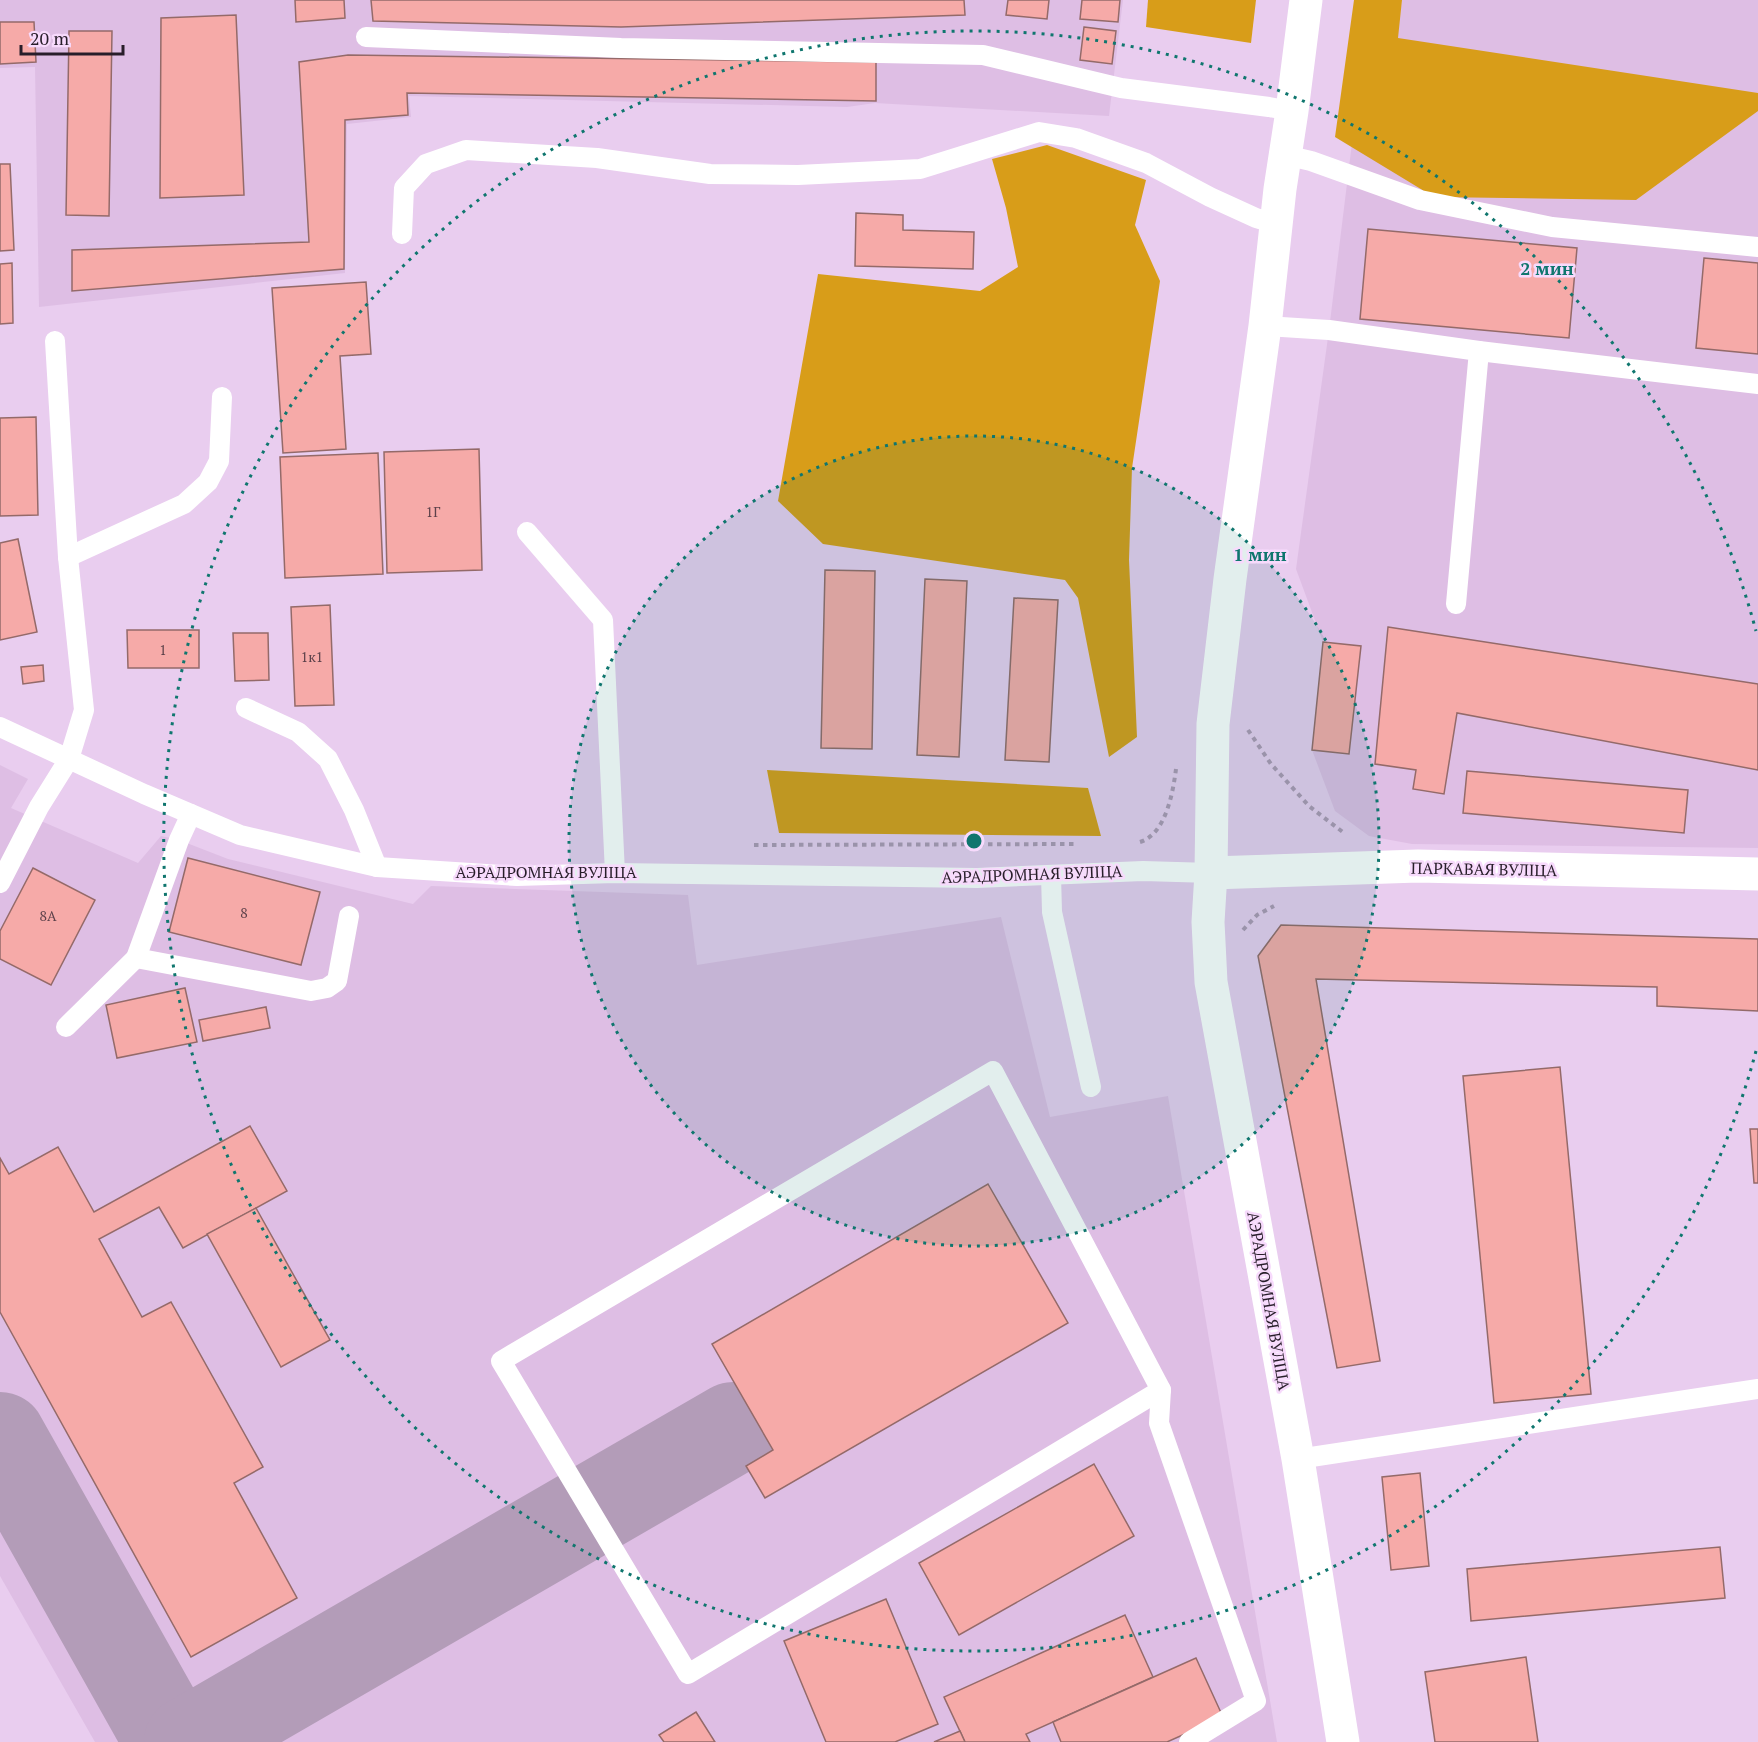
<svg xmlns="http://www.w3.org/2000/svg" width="1758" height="1742" font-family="'PT Serif',serif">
	<rect width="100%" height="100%" fill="#e9cdef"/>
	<g fill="#debee4">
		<path d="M0,0H1123L1109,116L875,103L847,107L409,96L411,117L347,124L345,273L39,307L35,67L0,68Z"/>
		<path d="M1402,0H1758V848L1412,844L1369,836L1335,811L1312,750L1323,642L1296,569L1329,330L1366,29L1397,37Z"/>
		<path d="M0,765L28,779L11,808L138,863L161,836L179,840L228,859L413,904L431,886L688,895L697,965L1001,917L1050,1117L1168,1096L1277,1742H95L0,1576Z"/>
	</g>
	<g fill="#d89d19">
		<path d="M1148,0H1256L1251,43L1146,27Z"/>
		<path d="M1354,0H1402L1398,38L1758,93V111L1636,200L1434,197L1335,137Z"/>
		<path d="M1047,145L1146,180L1135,225L1160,281L1132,468L1129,560L1137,737L1109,757L1078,598L1065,580L823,544L778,501L818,274L980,291L1018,267L1006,208L992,159Z"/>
		<path d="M767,770L1088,788L1101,836L779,833Z"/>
	</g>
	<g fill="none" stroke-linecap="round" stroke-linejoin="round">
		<g stroke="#b39cb8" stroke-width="92">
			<path d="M0,1438L171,1742"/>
			<path d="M190,1742L733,1428"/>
		</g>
	</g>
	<g fill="#f6aaa8" stroke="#946a69" stroke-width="1.5">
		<path d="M295,0H344L345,18L296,22Z"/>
		<path d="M371,0H964L965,15L621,27L373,21Z"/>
		<path d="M1008,0H1049L1047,19L1006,15Z"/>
		<path d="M1082,0H1120L1118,22L1080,19Z"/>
		<path d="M236,15L244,195L160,198L161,18Z"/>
		<path d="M0,22H34L36,62L0,64Z"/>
		<path d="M1084,27L1116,31L1112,64L1080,60Z"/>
		<path d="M69,31H112L109,216L66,215Z"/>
		<path d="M348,55L876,62V101L407,93L408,115L345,120L344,269L72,291V250L309,242L299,62Z"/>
		<path d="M0,164H10L14,250L0,251Z"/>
		<path d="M856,213L903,215V230L974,232L973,269L855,266Z"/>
		<path d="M1368,229L1577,248L1569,338L1360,319Z"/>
		<path d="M1704,258L1758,263V354L1696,348Z"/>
		<path d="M12,263L13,323L0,324V264Z"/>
		<path d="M366,282L371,354L340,356L346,449L283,453L272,288Z"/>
		<path d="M36,417L38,515L0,516V418Z"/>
		<path d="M479,449L482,570L387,573L384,452Z"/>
		<path d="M378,453L383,574L285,578L280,457Z"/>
		<path d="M18,539L37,632L0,640V543Z"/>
		<path d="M825,570L875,571L872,749L821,748Z"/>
		<path d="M925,579L967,581L959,757L917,755Z"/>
		<path d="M1014,598L1058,600L1049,762L1005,760Z"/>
		<path d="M330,605L334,705L295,706L291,607Z"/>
		<path d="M1388,627L1758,684V770L1457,713L1444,794L1413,789L1416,770L1375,764Z"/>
		<path d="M127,630H199V668H128Z"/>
		<path d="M233,633H268L269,680L235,681Z"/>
		<path d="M1323,642L1361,646L1349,754L1312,750Z"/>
		<path d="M43,665L44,681L23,684L21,667Z"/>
		<path d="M1467,771L1688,790L1684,833L1463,813Z"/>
		<path d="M188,858L320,892L301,965L169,932Z"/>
		<path d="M33,868L95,900L51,985L0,959V931Z"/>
		<path d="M1281,925L1758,939V1011L1657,1006V987L1316,979L1380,1361L1337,1368L1258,956Z"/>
		<path d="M185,988L197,1042L117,1058L106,1005Z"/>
		<path d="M266,1007L270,1028L203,1041L199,1020Z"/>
		<path d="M1560,1067L1591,1394L1494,1403L1463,1076Z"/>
		<path d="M250,1126L287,1191L183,1248L159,1207L99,1239L142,1317L171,1302L263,1467L234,1483L297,1598L191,1657L0,1312V1158L9,1174L58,1147L94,1212Z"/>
		<path d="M1750,1129H1758V1183H1754Z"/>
		<path d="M988,1184L1068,1323L765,1498L746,1466L773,1450L712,1344Z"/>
		<path d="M256,1208L330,1340L281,1367L207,1234Z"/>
		<path d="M1094,1464L1134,1536L959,1635L919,1563Z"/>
		<path d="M1420,1473L1429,1566L1391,1570L1382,1477Z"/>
		<path d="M1720,1547L1725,1598L1471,1621L1467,1569Z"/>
		<path d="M886,1599L938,1724L895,1742H826L784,1641Z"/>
		<path d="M1125,1615L1153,1677L1026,1734L1030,1742H965L944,1697Z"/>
		<path d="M1526,1657L1538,1742H1435L1425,1672Z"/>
		<path d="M1196,1658L1223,1717L1167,1742H1061L1053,1722Z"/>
		<path d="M696,1712L715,1742H664L659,1735Z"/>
		<path d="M960,1731L965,1742H934Z"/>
	</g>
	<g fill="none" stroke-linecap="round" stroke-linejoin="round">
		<g stroke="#ae98b3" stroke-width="4" stroke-dasharray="4.5 4.5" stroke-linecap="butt">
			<path d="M1248,730L1271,764L1309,806L1344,833"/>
			<path d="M1140,842C1166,834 1173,792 1176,769"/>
			<path d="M754,845L1074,844"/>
			<path d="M1243,930L1257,915L1274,906"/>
		</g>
		<g stroke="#fff" stroke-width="20">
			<path d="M366,37L621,48L983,55L1121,88L1269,107L1292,111"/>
			<path d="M1285,155L1311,161L1420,200L1552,227L1758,247"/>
			<path d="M402,234L404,188L426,164L466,150L597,158L710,174L798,175L920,169L1039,132L1076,138L1146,163L1210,197L1256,218L1276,224"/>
			<path d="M1265,326L1329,330L1479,351L1456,604"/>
			<path d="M1479,351L1758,384"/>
			<path d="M527,532L603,620L615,873"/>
			<path d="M68,557L184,504L208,482L219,461L222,397"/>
			<path d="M246,708L298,732L328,759L354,810L377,867"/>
			<path d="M0,727L144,794L240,835L377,867L517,876L615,873L977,878L1143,871L1211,873"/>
			<path d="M1051,875L1052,912L1091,1087"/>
			<path d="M0,883L39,807L69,759L84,710L68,557L55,341"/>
			<path d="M136,958L311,991L327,988L337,981L349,916"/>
			<path d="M66,1027L136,958L179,840L191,814"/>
			<path d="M993,1071L1161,1390L688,1674L501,1361Z"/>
			<path d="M1161,1390L1159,1423L1256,1701L1189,1742"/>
			<path d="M1298,1459L1758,1389"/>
		</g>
		<path stroke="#fff" stroke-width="33" d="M1211,873L1208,922L1211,982L1298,1459L1343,1742"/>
		<path stroke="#fff" stroke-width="33" d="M1306,0L1292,111L1280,189L1265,326L1230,579L1213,724L1211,873L1418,866L1758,874"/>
	</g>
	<circle cx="974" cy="841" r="405" fill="#0f766e" fill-opacity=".12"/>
	<g fill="none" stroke="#0f766e" stroke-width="3" stroke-dasharray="3 6">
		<circle cx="974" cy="841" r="405"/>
		<path d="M1756 1051A810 810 0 1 1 1756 631"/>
	</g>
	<g text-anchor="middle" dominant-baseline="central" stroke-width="5" stroke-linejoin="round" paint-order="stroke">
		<g font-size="14" fill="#5c414a">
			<text x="433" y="511">1Г</text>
			<text x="163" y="649">1</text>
			<text x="312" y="656">1к1</text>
			<text x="244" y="912">8</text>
			<text x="48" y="915">8А</text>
		</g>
		<g font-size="16" fill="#281e2a" stroke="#f7dafc">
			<text transform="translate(1484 869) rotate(1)">ПАРКАВАЯ ВУЛІЦА</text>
			<text x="546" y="872">АЭРАДРОМНАЯ ВУЛІЦА</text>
			<text transform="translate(1032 874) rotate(-2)">АЭРАДРОМНАЯ ВУЛІЦА</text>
			<text transform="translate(1269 1301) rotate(80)">АЭРАДРОМНАЯ ВУЛІЦА</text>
		</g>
	</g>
	<circle cx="974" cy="841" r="9" fill="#0f766e" stroke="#f7dafc" stroke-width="3"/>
	<g font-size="18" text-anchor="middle" font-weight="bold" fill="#0f766e" stroke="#f7dafc" stroke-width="5" stroke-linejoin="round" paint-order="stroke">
		<text x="1547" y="275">2 мин</text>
		<text x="1260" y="561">1 мин</text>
	</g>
	<path d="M21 45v9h102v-9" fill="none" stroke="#281e2a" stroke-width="3"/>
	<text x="30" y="45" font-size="18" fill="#281e2a" stroke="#f7dafc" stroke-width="4.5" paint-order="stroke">20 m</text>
</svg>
